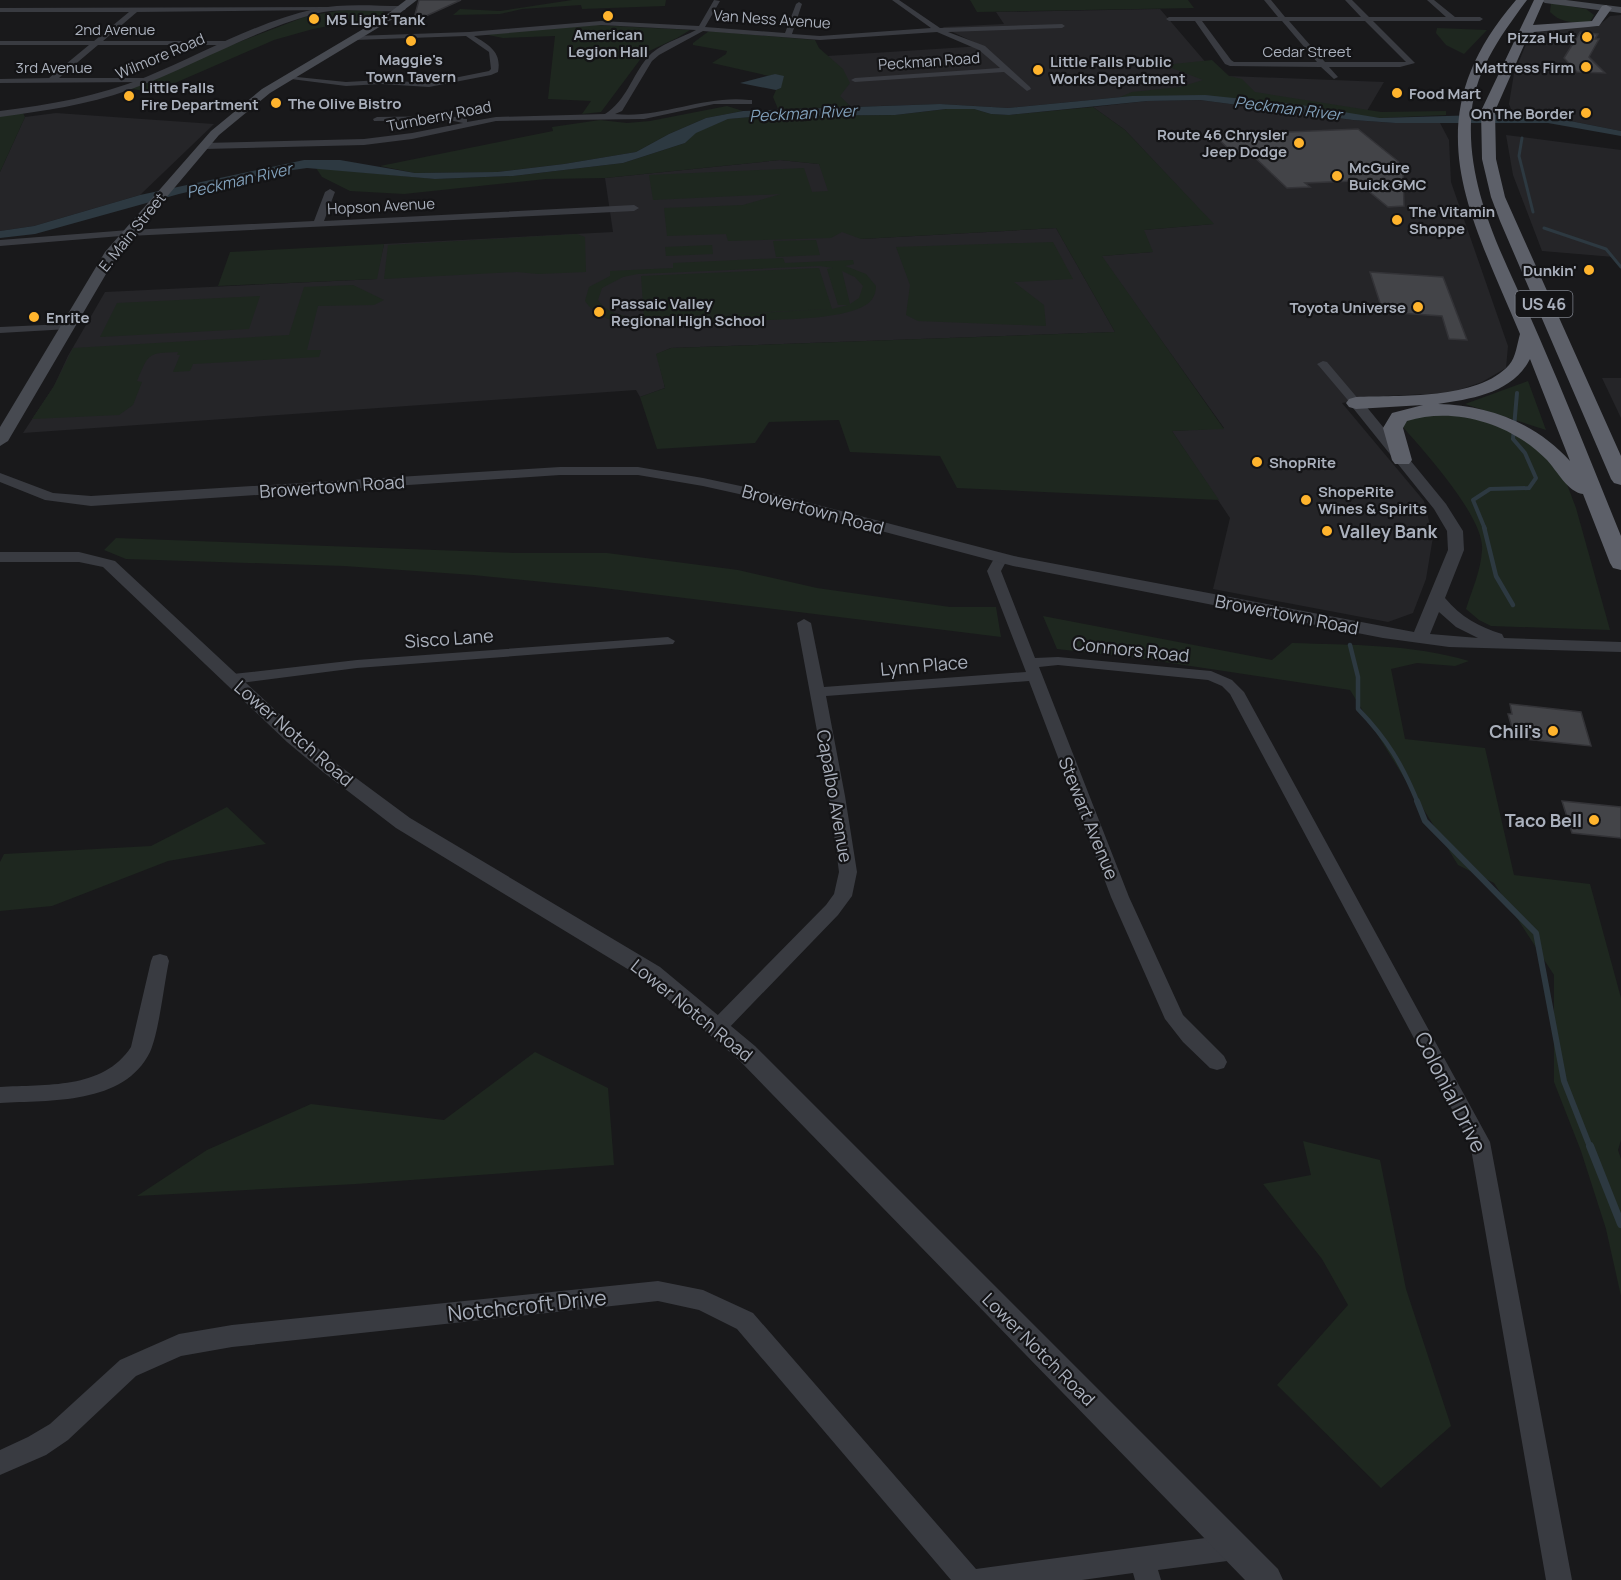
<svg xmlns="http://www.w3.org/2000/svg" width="1621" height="1580" font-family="Manrope,sans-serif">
	<rect width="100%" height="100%" fill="#19191b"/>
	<g fill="#252528">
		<path d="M1160,9L1214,72L1229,76L1384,82L1364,116L1301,105L1132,96L1008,108L940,104L851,107L840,97L827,56L982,46L942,27L1004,24L996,12Z"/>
		<path d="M1621,15V131L1560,119L1513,114L1509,104L1514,73L1527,42L1540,29L1550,27H1597L1610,16Z"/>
		<path d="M1200,100L1353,120L1395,123L1439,121L1449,140L1451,182L1508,346L1506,368L1482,382L1450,393L1384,396L1342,403L1424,501L1433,537L1426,579L1413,613L1388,622L1213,589L1230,518L1172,431L1224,428L1101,256L1152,252L1143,230L1213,224L1125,130L1093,107L1147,101Z"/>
		<path d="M56,113L214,124L140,195L34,226L0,231V172L25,117Z"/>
		<path d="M1506,135L1621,150V267L1614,257L1542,251L1513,175Z"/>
		<path d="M780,160L819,164L861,239L1056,228L1115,332L671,348L657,354L665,388L640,397L636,390L23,433L54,386L68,356L105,292L376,279L384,244L613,232L605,178Z"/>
		<path d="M1602,378H1621V418Z"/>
	</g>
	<g fill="#1e271f" fill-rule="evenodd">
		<path d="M572,0H666L665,6L582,9L581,5L522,9L500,14L453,15L460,9L500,11Z"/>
		<path d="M970,0H1188L1194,8L977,12Z"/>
		<path d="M1551,3L1586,9L1594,15L1590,22C1573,23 1561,23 1550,12Z"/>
		<path d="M343,10L382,11L387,14L371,22L354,21L313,29L274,40L152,93L129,88L226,47L307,16Z"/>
		<path d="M596,25L690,30L677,38L645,53L601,112L582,114L591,101L548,99L555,36L503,38L483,34Z"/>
		<path d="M1437,28L1487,30L1464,54L1446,45L1436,33Z"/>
		<path d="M709,31L815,40L819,48L843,69L850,83L840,96L851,107L778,109L773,97L776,90L781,88L775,74L769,76L712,63L726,54L727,51L693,45V43Z"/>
		<path d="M1212,60L1229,76L1242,79L1255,92L1381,112L1446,111V115L1380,118L1205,95L1120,97L1132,92L1180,87L1203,80L1164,65Z"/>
		<path d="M727,106L743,111L706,118L669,134L636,152L564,164L497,172L415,173L380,166L553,131L552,127L600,120L627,123L650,121Z"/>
		<path d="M1093,107L1125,130L1214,224L1144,230L1153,252L1102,256L1224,429L1172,431L1219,500L957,488L940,456L850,452L839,420L769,422L755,443L657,449L640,397L665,388L656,354L671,348L1115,332L1056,228L879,238L861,239L842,232L831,238L728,241L726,234L667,236L664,208L743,205L781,194L653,200L649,175L804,168L812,192L828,191L819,164L780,160L605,178L546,179L404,194L350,191L322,177L316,168L435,179L513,176L623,163L685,143L696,132L728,119L762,116L895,115L947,109H974L991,114L1009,115Z"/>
		<path d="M23,113L25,117L0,172V115Z"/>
		<path d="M577,234L585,237L586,272L538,274L517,272L384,279L388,245Z"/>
		<path d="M816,240L820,255L776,257L773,241Z"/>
		<path d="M1053,242L1073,279L1014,282L1044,305L1046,326L918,321L906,315L910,285L896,247Z"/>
		<path d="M384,244L377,279L218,286L230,252Z"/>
		<path d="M712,245L713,254L666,256L665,247Z"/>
		<path d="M783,258L785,263L853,260L854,264L845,266L866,274L876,286C876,296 871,303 862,307C831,322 765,319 730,321C696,323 657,329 624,323C608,320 594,315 585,301L589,287L610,276V271L673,268V263ZM820,266L833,268L827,269L838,305H848L832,309L819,268L641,276L644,318L829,309L646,319C628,317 608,315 598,300L602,288L623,277L638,274ZM842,271L855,277L863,286L859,298L850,304Z"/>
		<path d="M353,285L384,300L374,305L318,306L307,350H321L319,357L193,364L190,371L173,372L180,355H177L178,352C147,353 149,353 137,381L142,382L133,405L119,415L32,419L54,386L73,348L289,335L304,287Z"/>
		<path d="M260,296L249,329L100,337L117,303Z"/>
		<path d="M1528,381L1546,430L1465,404Z"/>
		<path d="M1427,411L1488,421L1521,437L1560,466L1576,508L1610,630L1491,626L1479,620L1466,609C1472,590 1481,570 1482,550C1485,518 1424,451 1402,426L1408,419Z"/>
		<path d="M116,538L515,553H607L738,570L817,588L950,607H996L1001,637L595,587L473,575L344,566L126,559L104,550Z"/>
		<path d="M1043,616L1272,660L1292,643C1350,645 1412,644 1469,661L1455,666L1417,663L1391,669L1405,739L1485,748L1514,875L1590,884L1621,998V1140L1618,1150L1621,1159V1296L1606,1229L1581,1151L1554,1082V975L1494,883L1458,865L1350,690L1144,659L1057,649Z"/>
		<path d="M227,807L266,844L168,861L52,906L0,911V862L4,854L151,846Z"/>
		<path d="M535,1052L608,1088L614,1165L356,1184L137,1196L207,1150L311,1104L444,1120Z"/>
		<path d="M1303,1141L1380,1160L1406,1289L1451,1426L1381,1488L1277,1385L1348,1305L1322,1259L1263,1184L1311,1175Z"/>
	</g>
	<g fill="#2d3941">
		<path d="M775,74L784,76L781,88L776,90L740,83Z"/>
		<path d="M1205,95L1301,105L1380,118L1513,114L1560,119L1621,131V136L1548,123H1395L1353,120L1200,100L1147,101L1009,115L991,114L974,109H946L895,115L762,116L728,119L696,133L685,143L623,163L513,176L435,179L307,168L265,174L179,194L35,234L0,238V231L34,226L140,195L304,160H340L415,173L497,172L564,164L636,152L669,134L706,118L743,111L940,104L1008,108L1132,96Z"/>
	</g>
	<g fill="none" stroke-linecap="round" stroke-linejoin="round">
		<g stroke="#2d3941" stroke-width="3">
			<path d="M1522,138L1519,156L1533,212"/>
			<path d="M1544,228L1606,249L1621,267"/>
		</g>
		<path stroke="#2d3941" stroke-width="4" d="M1485,529L1473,500L1490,489L1529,488L1536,478L1525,453L1513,439L1517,393"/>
		<g stroke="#2d3941" stroke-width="4.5">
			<path d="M1484,527L1496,576L1513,605"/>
			<path d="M1350,645L1358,677V709C1387,739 1402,764 1418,803"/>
		</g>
		<path stroke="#2d3941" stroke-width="6" d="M1417,801L1425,821L1536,933L1564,1081L1590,1147"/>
		<path stroke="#2d3941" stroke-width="8" d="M1590,1146L1621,1224"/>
	</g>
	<g fill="#434448" stroke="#333337" stroke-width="1.5">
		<path d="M419,0H461L413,22Z"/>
		<path d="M1580,32L1598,34L1595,39H1599L1589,57L1605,73L1577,72L1564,58Z"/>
		<path d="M1358,129L1399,162V171L1403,172L1404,206L1388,207L1356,181L1305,183L1310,187L1287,188L1250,153H1233L1214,135Z"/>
		<path d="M1370,272L1443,277L1467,340L1449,339L1442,316L1383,312Z"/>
		<path d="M1510,704L1581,712L1591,746L1515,738L1508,714H1512Z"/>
		<path d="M1562,801L1621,807V838L1572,833Z"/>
	</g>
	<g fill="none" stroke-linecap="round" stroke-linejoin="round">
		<g fill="#393b41" fill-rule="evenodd">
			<path d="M714,0L720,1L705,27L785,33L796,4L799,2L802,4L792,34L820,36L931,28L892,0H899L940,28L1062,24L1065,26L1062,28L948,32L985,46L1030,87L1031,89L1027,91L1004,72L855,82L851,80L855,78L1000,68L979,50L937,32L820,40L703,31L659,55L652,61L622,111L615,114C661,119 703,95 749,100H752V104H714L644,119L496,121L412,139L364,145L204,149L200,146L204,143L364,139L412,133L463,123L449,120L374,121L373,119L377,117L449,116L467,119V122L496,117L605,114C626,101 632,76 647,58C659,44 681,38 696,30L601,25L474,36C489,45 502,52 498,72L491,75L429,87L381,84L346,86L283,78L287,76L346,82L381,80L429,83L489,71L491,69L489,52L466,36L354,40L350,38L354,36L469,32L601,21L699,26Z"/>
			<path d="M1264,0H1271L1285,17H1361L1345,0H1352L1369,17H1446L1427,0H1434L1455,17H1480L1483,19L1480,21H1373L1415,63L1400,67H1329L1338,77L1334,79L1321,67L1230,66L1225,64L1195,21H1169L1166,19L1169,17H1278ZM1202,21H1282L1317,62H1234L1231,60ZM1289,21H1365L1406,62H1325Z"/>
			<path d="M328,7L330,10L137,12L103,41H230L234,43L230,45H98L59,78H148V82H145L0,83V79L49,78L89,45H0V41H94L129,12H0V8Z"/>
			<path d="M330,189L335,192L324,221L634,205L639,208L634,211L129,236L124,233L129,230L314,221L325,192Z"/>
			<path d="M65,324L70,327L69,329L0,333V327Z"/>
			<path d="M1323,361L1327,362L1360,401V405H1352L1319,366L1317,364Z"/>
			<path d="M1001,554L1008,558L1001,571L1035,658L1058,657L1211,671L1232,680L1244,692L1490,1142L1572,1580H1546L1470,1143L1230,694L1222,686L1208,680L1058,665L1039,667L1129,897L1183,1015L1224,1056L1227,1062L1224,1068L1217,1070L1210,1068L1183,1042L1165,1019L1111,897L1029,681L826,696L845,796L857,872L852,896L838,915L724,1033L717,1036L710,1033L707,1028L710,1023L826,905L834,894L839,872L829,796L797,623L804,619L811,623L824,687L1026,672L987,571L996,555Z"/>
			<path d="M668,637L675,641L673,644L357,668L233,684L225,679L233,674L357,660Z"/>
			<path d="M160,954L167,956L169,961C164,984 159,1032 150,1052C124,1105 50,1100 0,1103V1087C45,1084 103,1090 131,1047L151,961L153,956Z"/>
			<path d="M658,1281L703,1290L753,1313L976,1569L1235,1534L1244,1538L1248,1547L1244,1556L1235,1560L1158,1570L1161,1580H1135L1133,1573L1082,1580H951L737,1329L699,1310L658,1301L232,1347L181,1356L136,1376L68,1440L46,1455L0,1475V1450L28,1437L50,1424L120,1360L179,1334L232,1325Z"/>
		</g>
		<g fill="#393b41" fill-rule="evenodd">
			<path d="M402,6L406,8L405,10C375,14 343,6 314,14C250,32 192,67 129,90C87,105 43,111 0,117V111C50,105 99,96 146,77C202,54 256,22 315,9C343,3 374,6 402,6Z"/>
			<path d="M129,230L133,231V235L0,246V240Z"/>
			<path d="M1356,399L1361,400L1446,504L1463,531L1464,550L1445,598C1461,617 1479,627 1502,634L1504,638L1621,642V652L1449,647L1383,638L1013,566L757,498L703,486L638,475H560L91,506L45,500L0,482V473L53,493L91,496L560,467H638L703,478L764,491L1014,556L1414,632L1448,550L1447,531L1434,509L1349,403ZM1439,612L1456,627L1478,638L1430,634Z"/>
			<path d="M0,552H79L115,561L301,734L337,764L410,818L660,967L755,1046L1278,1569L1283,1580H1245L739,1060L644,979L396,828L323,772L287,742L103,567L79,562H0Z"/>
		</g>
		<g fill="#474a51" fill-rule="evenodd">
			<path d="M406,0H417L391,20L270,93L219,135L116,257L8,441L0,446V427L105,252L211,131L262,89L385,16Z"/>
			<path d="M1540,0H1566L1621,7V13L1545,3Z"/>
		</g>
		<g fill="#5d6069" fill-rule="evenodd">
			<path d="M1516,0H1527C1500,37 1472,74 1471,122C1468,199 1510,269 1539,337C1568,403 1594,470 1621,536V570L1613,568L1610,563L1583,494C1568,492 1557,471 1547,460C1512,424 1455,406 1407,421L1403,428L1412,460L1409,464H1395L1392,460L1383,428L1392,413L1423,405L1356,409L1349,407L1346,403L1349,399L1356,397C1399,395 1478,400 1509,365C1516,357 1517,344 1520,334C1468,210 1413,119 1516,0ZM1530,359L1570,461C1536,423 1488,405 1438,404C1472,399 1513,393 1530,359Z"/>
			<path d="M1534,0H1544L1533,25L1592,21L1602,6L1606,5L1612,8L1599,26L1534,32L1525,43L1495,111L1496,159L1505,197L1621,456V485L1614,483L1611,479L1500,221L1491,197L1482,159L1481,111Z"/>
		</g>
	</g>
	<g fill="#ffb42d" stroke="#141416" stroke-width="2">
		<circle cx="608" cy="16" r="6"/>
		<circle cx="314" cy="19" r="6"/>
		<circle cx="1587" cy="37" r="6"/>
		<circle cx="411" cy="41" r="6"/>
		<circle cx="1586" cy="67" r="6"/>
		<circle cx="1038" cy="70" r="6"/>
		<circle cx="1397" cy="93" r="6"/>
		<circle cx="129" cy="96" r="6"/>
		<circle cx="276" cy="103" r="6"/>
		<circle cx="1586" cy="113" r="6"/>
		<circle cx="1299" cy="143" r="6"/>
		<circle cx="1337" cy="176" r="6"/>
		<circle cx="1397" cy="220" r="6"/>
		<circle cx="1589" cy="270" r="6"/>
		<circle cx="1418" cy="307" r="6"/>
		<circle cx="599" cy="312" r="6"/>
		<circle cx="34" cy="317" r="6"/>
		<circle cx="1257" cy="462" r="6"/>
		<circle cx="1306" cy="500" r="6"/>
		<circle cx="1327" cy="531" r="6"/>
		<circle cx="1553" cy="731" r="6"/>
		<circle cx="1594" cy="820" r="6"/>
	</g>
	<g text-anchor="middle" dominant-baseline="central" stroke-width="4.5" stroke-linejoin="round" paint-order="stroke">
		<g font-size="15" font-weight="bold" fill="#aab0bc" stroke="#141416" text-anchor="start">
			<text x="326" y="19">M5 Light Tank</text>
			<text x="608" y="34" text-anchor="middle">American<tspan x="608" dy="17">Legion Hall</tspan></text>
			<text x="1575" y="37" text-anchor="end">Pizza Hut</text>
			<text x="411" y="59" text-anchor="middle">Maggie's<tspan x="411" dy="17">Town Tavern</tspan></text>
			<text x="1050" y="61">Little Falls Public<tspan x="1050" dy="17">Works Department</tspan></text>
			<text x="1574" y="67" text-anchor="end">Mattress Firm</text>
			<text x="141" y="87">Little Falls<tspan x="141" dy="17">Fire Department</tspan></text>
			<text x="1409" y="93">Food Mart</text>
			<text x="288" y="103">The Olive Bistro</text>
			<text x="1574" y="113" text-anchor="end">On The Border</text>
			<text x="1287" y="134" text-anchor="end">Route 46 Chrysler<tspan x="1287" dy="17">Jeep Dodge</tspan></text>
			<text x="1349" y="167">McGuire<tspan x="1349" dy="17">Buick GMC</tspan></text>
			<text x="1409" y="211">The Vitamin<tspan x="1409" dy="17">Shoppe</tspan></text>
			<text x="1577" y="270" text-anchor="end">Dunkin'</text>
			<text x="611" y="303">Passaic Valley<tspan x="611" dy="17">Regional High School</tspan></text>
			<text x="1406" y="307" text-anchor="end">Toyota Universe</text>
			<text x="46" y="317">Enrite</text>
			<text x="1269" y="462">ShopRite</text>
			<text x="1318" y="491">ShopeRite<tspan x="1318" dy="17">Wines &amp; Spirits</tspan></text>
		</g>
		<g font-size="15" fill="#aab0bc" stroke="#141416">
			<text transform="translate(772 19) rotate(4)">Van Ness Avenue</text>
			<text x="115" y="29">2nd Avenue</text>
			<text x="1307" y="51">Cedar Street</text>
			<text transform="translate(160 56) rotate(-23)">Wilmore Road</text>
			<text transform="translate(929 61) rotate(-4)">Peckman Road</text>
			<text x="54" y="67">3rd Avenue</text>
			<text transform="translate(439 116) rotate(-11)">Turnberry Road</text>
			<text transform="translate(381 206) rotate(-3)">Hopson Avenue</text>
			<text transform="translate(132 232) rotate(-51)">E. Main Street</text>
		</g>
		<g font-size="16" font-style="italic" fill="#809fb9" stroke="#141416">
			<text transform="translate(1288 108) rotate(7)">Peckman River</text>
			<text transform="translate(803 113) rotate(-3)">Peckman River</text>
			<text transform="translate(239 180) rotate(-13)">Peckman River</text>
		</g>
		<rect fill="#141416" stroke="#7d818a" stroke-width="1.5" x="1515.5" y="291" width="57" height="26" rx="4.5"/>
		<g font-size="16" font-weight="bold" fill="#aab0bc">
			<text x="1544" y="304">US 46</text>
		</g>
		<g font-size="18" fill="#aab0bc" stroke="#141416">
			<text transform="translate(332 486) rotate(-4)">Browertown Road</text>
			<text transform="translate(813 509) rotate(15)">Browertown Road</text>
			<text transform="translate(1287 614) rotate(11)">Browertown Road</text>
			<text transform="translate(449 638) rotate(-4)">Sisco Lane</text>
			<text transform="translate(1131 649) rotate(6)">Connors Road</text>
			<text transform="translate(924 665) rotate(-5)">Lynn Place</text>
			<text transform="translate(294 733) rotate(41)">Lower Notch Road</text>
			<text transform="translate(835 796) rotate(80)">Capalbo Avenue</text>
			<text transform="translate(1089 818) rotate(68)">Stewart Avenue</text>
			<text transform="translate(692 1010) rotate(39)">Lower Notch Road</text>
			<text transform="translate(1039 1349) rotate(45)">Lower Notch Road</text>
		</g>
		<g font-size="18" font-weight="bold" fill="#aab0bc" stroke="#141416" text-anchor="end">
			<text x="1339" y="531" text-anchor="start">Valley Bank</text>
			<text x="1541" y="731">Chili's</text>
			<text x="1582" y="820">Taco Bell</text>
		</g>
		<g font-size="21" fill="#aab0bc" stroke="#141416">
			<text transform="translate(1451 1092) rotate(63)">Colonial Drive</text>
			<text transform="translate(527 1305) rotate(-6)">Notchcroft Drive</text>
		</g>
	</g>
</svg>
